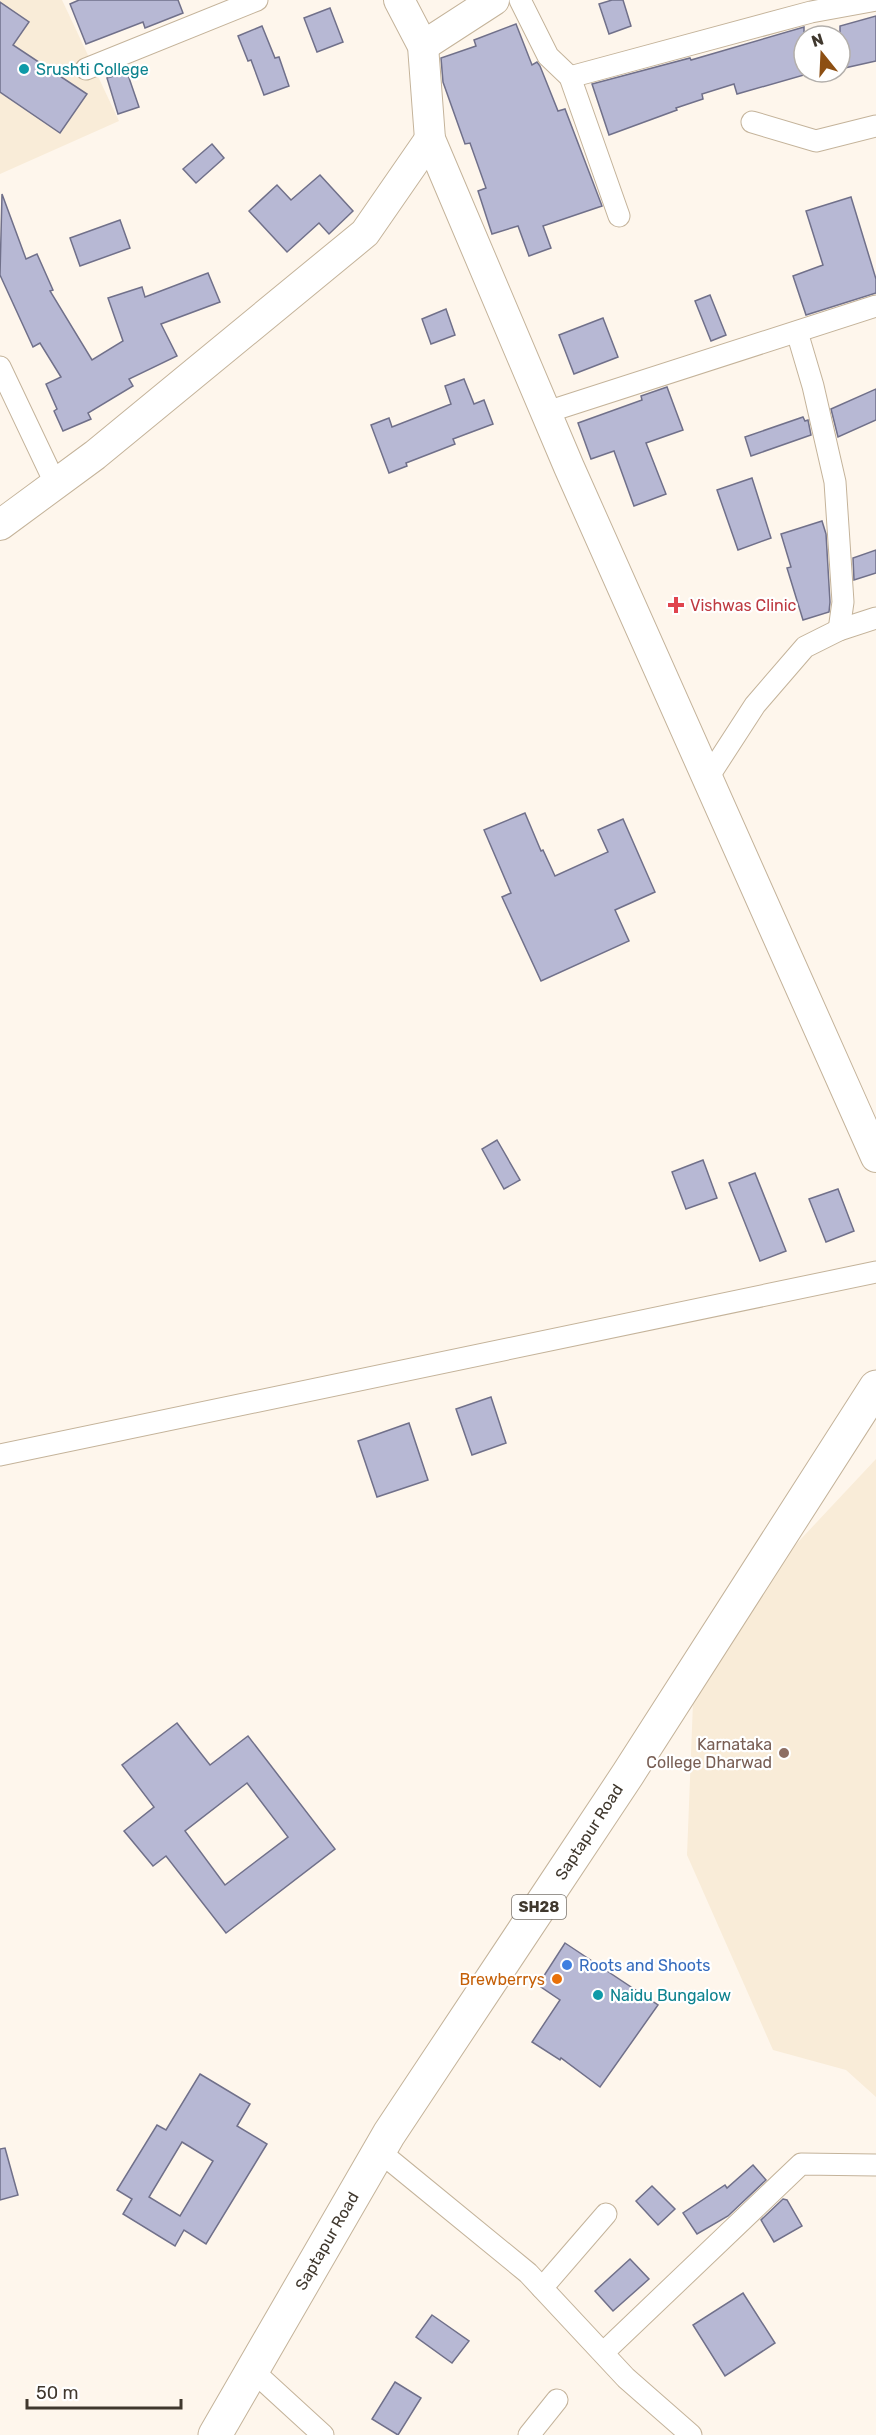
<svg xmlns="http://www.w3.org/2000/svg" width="876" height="2435" font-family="Rubik,sans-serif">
	<rect width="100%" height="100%" fill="#fef6ec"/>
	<g fill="#f9ecd8">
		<path d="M0,0H62L119,121L0,174Z"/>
		<path d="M876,1459V2097L846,2070L773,2050L687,1855L695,1652Z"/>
	</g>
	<g fill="#b7b8d4" stroke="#70708a" stroke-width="1.5" fill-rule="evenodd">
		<path d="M79,0H178L183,13L145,28L143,22L86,44L70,4Z"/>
		<path d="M612,0H623L631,26L609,34L599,4Z"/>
		<path d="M0,2L29,22L13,45L87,94L60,133L0,92Z"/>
		<path d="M330,8L343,42L317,52L304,18Z"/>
		<path d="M876,16V61L840,69V26Z"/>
		<path d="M516,24L532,65L537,62L540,66L558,111L565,109L602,206L543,226L551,248L529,256L518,226L492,234L478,191L486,188L470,143L465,144L443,82L441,58L476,46L474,40Z"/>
		<path d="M262,26L275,58L279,57L289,86L264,95L251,60L248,61L238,36Z"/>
		<path d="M804,27V75L737,94L734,84L702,94L703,99L676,108L677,110L609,135L592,84L690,58L691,60Z"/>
		<path d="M127,72L139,107L118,114L107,78Z"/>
		<path d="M212,144L224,158L196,183L183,169Z"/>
		<path d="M320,175L353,211L329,234L319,223L287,252L249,211L277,185L291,200Z"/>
		<path d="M2,194L26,259L37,254L53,290L50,291L92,360L123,341L108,298L142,287L145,297L208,273L220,302L161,324L177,356L129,379L133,386L88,413L91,419L63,431L54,411L57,409L46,384L61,377L40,343L33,347L0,275Z"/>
		<path d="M851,197L876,279V293L806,315L793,276L823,265L806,211Z"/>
		<path d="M120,220L130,248L80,266L70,238Z"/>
		<path d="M710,295L726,335L711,341L695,301Z"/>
		<path d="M446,309L455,335L431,344L422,319Z"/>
		<path d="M603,318L618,357L574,374L559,335Z"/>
		<path d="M464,379L474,404L484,400L493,424L453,439L455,444L406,463L407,466L389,473L371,425L389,418L392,427L451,404L445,386Z"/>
		<path d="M667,387L683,430L646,443L666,494L634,506L614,451L591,459L578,423L642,400L641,396Z"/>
		<path d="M876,389V420L838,437L831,409Z"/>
		<path d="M803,417L805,421L808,420L811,435L751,456L745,437Z"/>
		<path d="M752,478L771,538L738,550L717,490Z"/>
		<path d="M822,521L826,534L830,602L829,612L803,620L787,568L791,567L781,534Z"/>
		<path d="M876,550V573L854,580L853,558Z"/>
		<path d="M525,813L541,851L543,850L555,876L608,852L598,830L623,819L655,892L615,910L629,941L541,981L502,897L511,893L484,830Z"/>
		<path d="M497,1140L520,1180L504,1189L482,1149Z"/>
		<path d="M703,1160L717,1198L686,1209L672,1172Z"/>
		<path d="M755,1173L786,1251L760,1261L729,1183Z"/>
		<path d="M838,1189L854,1231L826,1242L809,1199Z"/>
		<path d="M491,1397L506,1443L472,1455L456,1409Z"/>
		<path d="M409,1423L428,1480L377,1497L358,1441Z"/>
		<path d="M177,1723L210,1765L248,1736L335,1849L226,1933L166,1856L153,1866L124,1831L154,1807L122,1765ZM247,1783L288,1837L225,1885L185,1831Z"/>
		<path d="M565,1943L658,2005L600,2087L561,2058L560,2060L532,2042L560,2000L538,1985Z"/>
		<path d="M200,2074L250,2104L237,2126L267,2144L206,2244L184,2230L175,2246L123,2214L132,2199L117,2190L157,2125L166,2130ZM182,2142L213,2161L180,2216L149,2197Z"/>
		<path d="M5,2148L18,2195L0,2200V2149Z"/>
		<path d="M753,2165L766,2180L728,2216L697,2234L683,2213L725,2185L727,2188Z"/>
		<path d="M652,2186L675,2209L658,2225L636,2201Z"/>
		<path d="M783,2199L787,2200L802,2226L774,2242L761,2220Z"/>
		<path d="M630,2259L649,2279L613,2311L595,2291Z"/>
		<path d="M743,2293L775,2343L725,2376L693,2325Z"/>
		<path d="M432,2315L469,2341L452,2363L416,2337Z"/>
		<path d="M395,2382L421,2398L398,2435L372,2419Z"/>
	</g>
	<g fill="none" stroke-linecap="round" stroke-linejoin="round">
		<g stroke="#c4b39a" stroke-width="23">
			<g id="street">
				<path d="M520,0L548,56L570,77L619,216"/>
				<path d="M86,69L257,0"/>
				<path d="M570,77L811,12L876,0"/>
				<path d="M752,122L816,141L876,126"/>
				<path d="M797,332L813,386L835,482L843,602L839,630"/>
				<path d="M0,367L56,485"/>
				<path d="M547,412L876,306"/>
				<path d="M707,779L755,705L805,647L839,630L876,618"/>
				<path d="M0,1455L876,1272"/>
				<path d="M379,2151L528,2273L626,2378L691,2435"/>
				<path d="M542,2288L606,2214"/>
				<path d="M604,2352L801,2164L876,2165"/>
				<path d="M252,2370L323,2435"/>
				<path d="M529,2435L557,2400"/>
			</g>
		</g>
		<g stroke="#c4b39a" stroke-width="32">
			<g id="secondary">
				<path d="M399,0L423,46L430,139L569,467L876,1157"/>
				<path d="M423,46L494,0"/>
				<path d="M0,525L95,455L365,233L430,139"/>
			</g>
		</g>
		<g stroke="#c4b39a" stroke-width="35">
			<path id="primary" d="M215,2435L389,2134L628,1774L876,1387"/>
		</g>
		<use href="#street" stroke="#fff" stroke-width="21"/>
		<use href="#secondary" stroke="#fff" stroke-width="30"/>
		<use href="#primary" stroke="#fff" stroke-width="33"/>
	</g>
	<g fill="#0f9aa8" stroke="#fff" stroke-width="2">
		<circle cx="24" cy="69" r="6"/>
		<circle cx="598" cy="1995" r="6"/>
	</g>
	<path fill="#e0444e" stroke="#fff" stroke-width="2" d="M673 596h6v6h6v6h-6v6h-6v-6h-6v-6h6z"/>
	<circle fill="#8d6e63" stroke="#fff" stroke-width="2" cx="784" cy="1753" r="6"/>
	<circle fill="#3f7fe0" stroke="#fff" stroke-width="2" cx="567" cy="1965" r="6"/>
	<circle fill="#e8710a" stroke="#fff" stroke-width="2" cx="557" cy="1979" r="6"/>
	<g text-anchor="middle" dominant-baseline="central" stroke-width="4.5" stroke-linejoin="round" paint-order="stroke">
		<rect fill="#fff" stroke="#79746d" stroke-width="1.5" x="512" y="1895" width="54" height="24" rx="4.5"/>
		<g font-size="15" font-weight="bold" fill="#40382e">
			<text x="539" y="1907">SH28</text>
		</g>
		<g font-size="16" fill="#0d838f" stroke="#fff" text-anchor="start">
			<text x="36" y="69">Srushti College</text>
			<text x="610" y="1995">Naidu Bungalow</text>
		</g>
		<g font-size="16" fill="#be3a42" stroke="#fff" text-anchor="start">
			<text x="690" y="605">Vishwas Clinic</text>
		</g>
		<g font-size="16" fill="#785e54" stroke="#fff" text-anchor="end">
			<text x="772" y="1744">Karnataka<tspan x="772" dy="18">College Dharwad</tspan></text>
		</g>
		<g font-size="16" fill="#40382e" stroke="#fff">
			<text transform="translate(589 1832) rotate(-57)">Saptapur Road</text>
			<text transform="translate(327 2241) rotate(-60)">Saptapur Road</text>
		</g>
		<g font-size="16" fill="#366cbe" stroke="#fff" text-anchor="start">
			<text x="579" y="1965">Roots and Shoots</text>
		</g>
		<g font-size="16" fill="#c56008" stroke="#fff" text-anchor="end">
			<text x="545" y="1979">Brewberrys</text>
		</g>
	</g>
	<g transform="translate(822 54) rotate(342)"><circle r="28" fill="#ffffff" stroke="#b3afab" stroke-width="1.5"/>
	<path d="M0-4.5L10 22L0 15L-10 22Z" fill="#8d4f13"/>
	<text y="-9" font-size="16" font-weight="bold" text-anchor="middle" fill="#40382e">N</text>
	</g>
	<path d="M27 2399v9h154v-9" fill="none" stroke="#40382e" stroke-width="3"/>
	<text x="36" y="2399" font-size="18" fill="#40382e" stroke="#ffffff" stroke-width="4.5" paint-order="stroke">50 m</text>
</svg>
